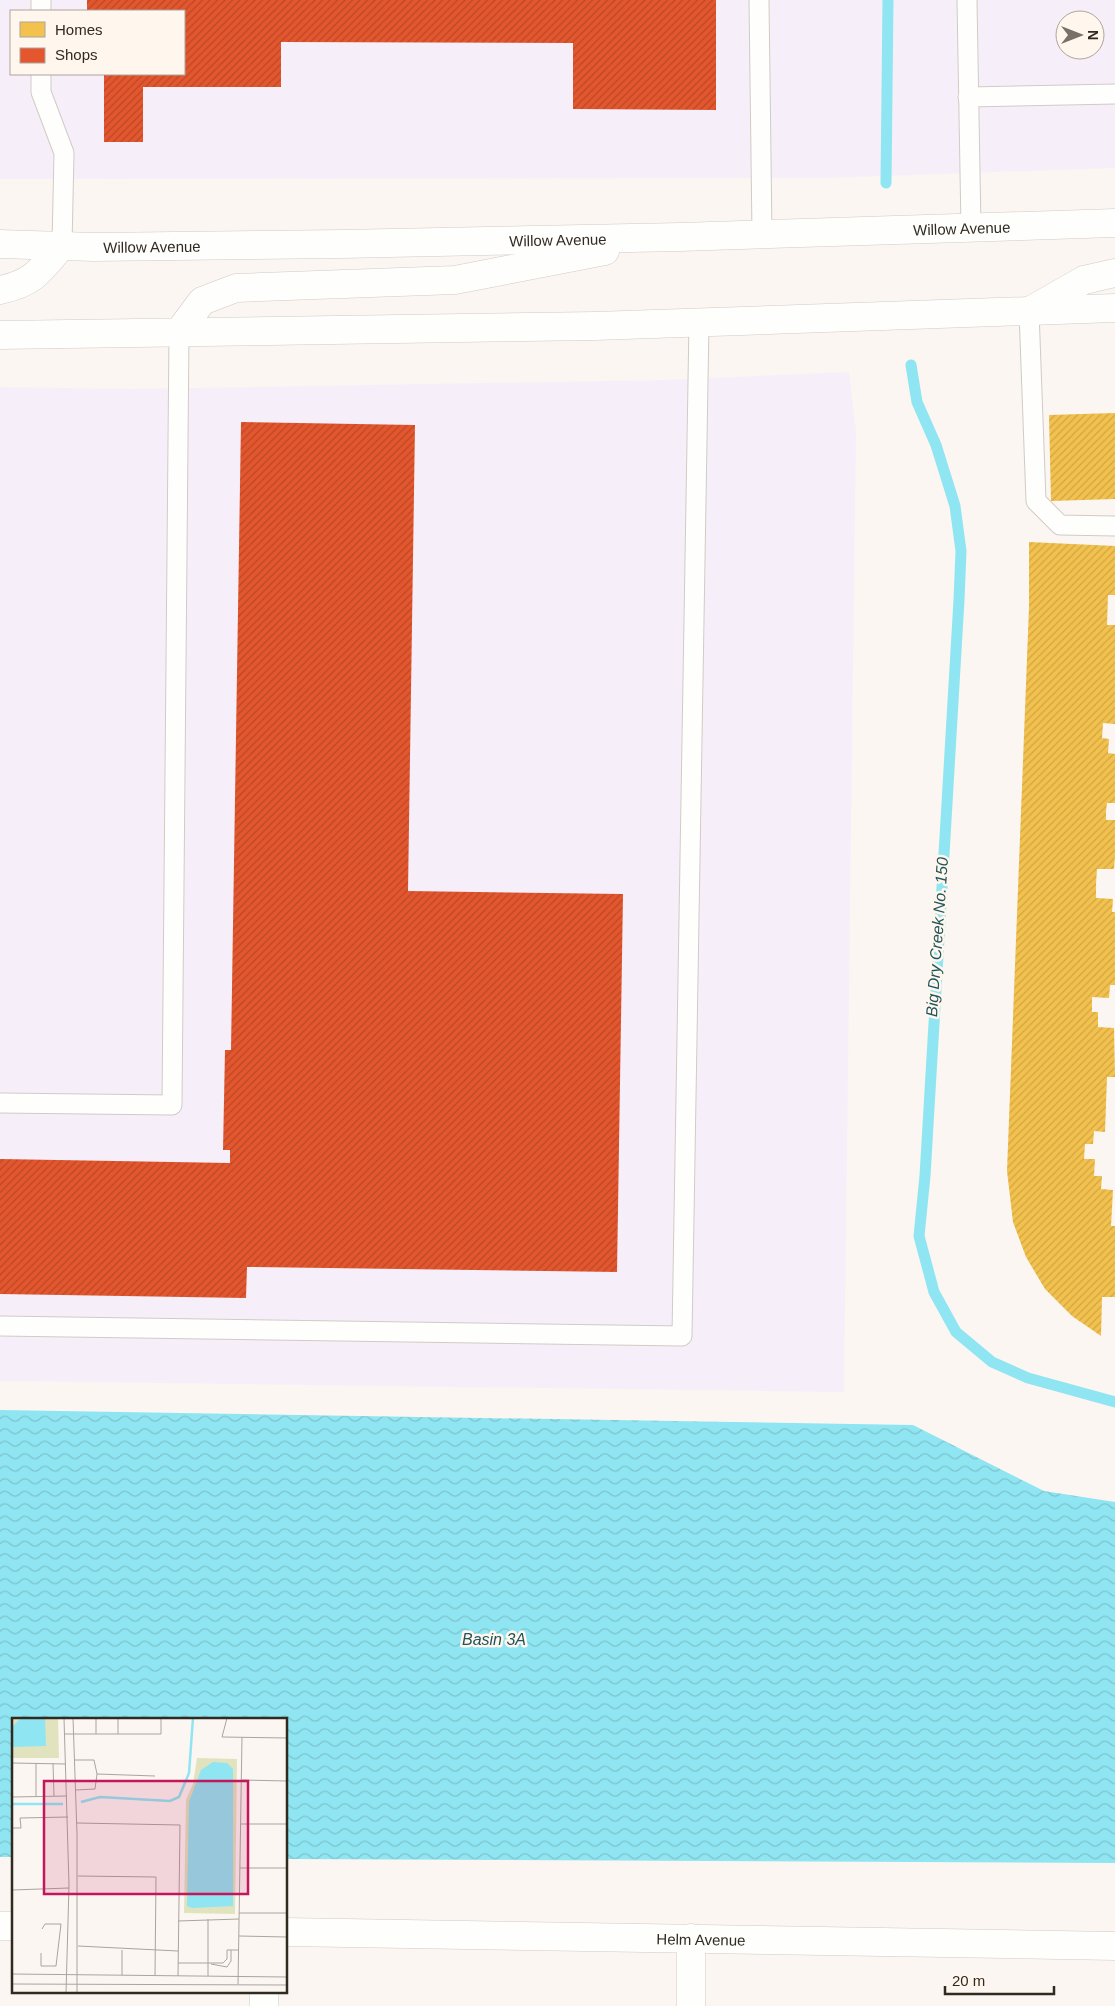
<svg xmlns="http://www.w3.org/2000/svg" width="1115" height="2006" font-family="Arial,sans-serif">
	<defs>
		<pattern id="water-waves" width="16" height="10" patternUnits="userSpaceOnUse" patternTransform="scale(1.25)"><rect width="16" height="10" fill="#8fe5f1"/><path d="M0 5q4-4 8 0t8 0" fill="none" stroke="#7cc5ce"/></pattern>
		<pattern id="homes-hatch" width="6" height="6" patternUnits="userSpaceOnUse" patternTransform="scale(1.25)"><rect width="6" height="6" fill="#f2c14e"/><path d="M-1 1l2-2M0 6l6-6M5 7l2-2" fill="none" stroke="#d0a644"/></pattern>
		<pattern id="shops-hatch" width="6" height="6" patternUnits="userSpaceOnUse" patternTransform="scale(1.25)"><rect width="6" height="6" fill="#e4572e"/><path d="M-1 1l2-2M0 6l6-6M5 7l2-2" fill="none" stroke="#b94827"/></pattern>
	</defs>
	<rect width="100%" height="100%" fill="#fbf6f1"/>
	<g fill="#f6eff9" fill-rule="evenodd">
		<path d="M0,0H1115V168L827,178L0,179ZM11,11H184V74H11ZM1065,20H1095V50H1065Z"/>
		<path d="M849,372L856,431L844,1392L0,1381V387L132,389L664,380Z"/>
	</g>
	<path fill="url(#water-waves)" d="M0,1410L913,1425L1044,1491L1115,1502V1863L286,1859V1720H14V1857H0Z"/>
	<g fill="url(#homes-hatch)">
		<path d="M1115,413V499L1051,501L1049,415Z"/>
		<path d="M1029,542L1115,546V595H1108L1107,625H1115V724L1103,723L1102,738L1109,739L1108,753L1115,754V803H1107L1106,811V820H1115V856L1114,869H1097L1096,884V898L1113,899L1112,912H1115V985H1110L1109,998L1092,997V1012H1098V1027L1114,1028L1115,1077H1107L1105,1132L1094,1131L1093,1144H1085L1084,1159H1095L1094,1176H1102L1101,1189L1113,1190L1111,1226H1115V1297H1102L1101,1336L1072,1316L1045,1289L1026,1257L1013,1222L1007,1171L1029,607Z"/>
	</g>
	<g fill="url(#shops-hatch)">
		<path d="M87,0H716V110L573,109V43L281,42V87H143V142H104V74H184V11H87Z"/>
		<path d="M241,422L415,425L408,891L623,894L617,1272L247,1267L246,1298L0,1294V1159L230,1163V1150H223L225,1050H231Z"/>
	</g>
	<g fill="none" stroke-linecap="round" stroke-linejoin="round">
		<g stroke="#8fe5f1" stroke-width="11">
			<path d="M886,183L888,0"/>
			<path d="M911,365L917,402L936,445L955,506L961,551L959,600L925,1176L919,1236L934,1292L956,1332L992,1362L1028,1378L1115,1402"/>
		</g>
		<g stroke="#d1cbc4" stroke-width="21">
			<g id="lane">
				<path d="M41,0V11"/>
				<path d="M759,0L762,234"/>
				<path d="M967,0L971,228"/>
				<path d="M41,74V92L64,153L62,245"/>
				<path d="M968,97L1115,94"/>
				<path d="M1029,311L1036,501L1060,525L1115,526"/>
				<path d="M0,1103L172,1105L179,332"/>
				<path d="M0,1326L682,1336L699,322"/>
			</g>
		</g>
		<g stroke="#d1cbc4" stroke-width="29">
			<g id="street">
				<path d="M0,1926H14"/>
				<path id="s1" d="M286,1932L1115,1946"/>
				<path d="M264,2006V1992"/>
				<path d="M691,2006V1938"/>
			</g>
		</g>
		<g stroke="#d1cbc4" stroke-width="29">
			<g id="secondary">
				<path id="s2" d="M0,244L94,247L342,244L680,237L1115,223"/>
				<path d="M0,290C34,283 41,270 62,245"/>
				<path d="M1033,309L1084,280L1115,273"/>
				<path d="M179,332L202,301L236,288L455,280L605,251"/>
				<path d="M0,335L595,326L1115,308"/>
			</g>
		</g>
		<use href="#lane" stroke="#fefefd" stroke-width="19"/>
		<use href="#street" stroke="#fefefd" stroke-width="28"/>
		<use href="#secondary" stroke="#fefefd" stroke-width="28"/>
	</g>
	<g text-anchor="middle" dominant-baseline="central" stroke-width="5" stroke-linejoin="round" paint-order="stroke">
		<g font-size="15" fill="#312a21" stroke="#fff6ed">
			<text stroke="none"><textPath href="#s2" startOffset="962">Willow Avenue</textPath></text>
			<text stroke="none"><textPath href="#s2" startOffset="558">Willow Avenue</textPath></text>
			<text stroke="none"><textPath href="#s2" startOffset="152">Willow Avenue</textPath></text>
			<text stroke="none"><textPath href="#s1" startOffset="415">Helm Avenue</textPath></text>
		</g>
		<g font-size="16" font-style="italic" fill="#1f545c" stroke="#fff6ed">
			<text transform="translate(937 937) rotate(-86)">Big Dry Creek No. 150</text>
			<text x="494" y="1639">Basin 3A</text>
		</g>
	</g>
	<g transform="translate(12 1718)">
		<rect width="275" height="275" fill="#fbf6f1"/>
		<path d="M0,0H46L47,40H0ZM185,40L225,41L223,196L172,195L174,82L181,66Z" fill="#e0e3be"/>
		<path d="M9,0H33L34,28L0,29V9ZM201,44L215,45L221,51V188L180,190L175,188L177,84L189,52Z" fill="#8fe5f1"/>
		<path fill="none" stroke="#8fe5f1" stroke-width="2.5" d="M69,84L88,79L158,83L167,79L177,55L181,0M0,86H51"/>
		<path fill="none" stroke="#aaa49e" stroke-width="1" d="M52,0L57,167L54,275M61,0L65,116V275M106,0V16M215,0L210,19L275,20M52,16H149V0M84,16V0M62,42H82L85,56L83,71L64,72M0,45L54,46M41,45L42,78M85,56L143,58M230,62L275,63M24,78V45M0,79L55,78M65,105L168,107L166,258M229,106H275M0,110H9L8,100L56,99M228,150H275M66,158L144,159L143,257M0,172L57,170M227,195H275M166,203L227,201M227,218L275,219M66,228L166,233M29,235V248H44L49,206H33L30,211M166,245H211L215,241V232H226M199,246L215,249L219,243V232M0,256L275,259M110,257V232M196,258V201M0,266L275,267M226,266L230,19"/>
		<path fill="#c2185b" fill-opacity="0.15" stroke="#c2185b" stroke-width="2.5" d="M32,63H236V176H32Z"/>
		<rect width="275" height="275" fill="none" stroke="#312a21" stroke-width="2.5"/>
	</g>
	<rect x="10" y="10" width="175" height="65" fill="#fff6ed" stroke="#ada49b"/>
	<rect x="20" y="22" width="25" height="15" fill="#f2c14e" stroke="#ada49b"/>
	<text x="55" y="35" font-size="15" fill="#312a21">Homes</text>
	<rect x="20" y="48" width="25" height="15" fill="#e4572e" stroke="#ada49b"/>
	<text x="55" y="60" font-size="15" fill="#312a21">Shops</text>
	<g transform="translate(1080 35) rotate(90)"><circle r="24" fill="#fff6ed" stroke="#ada49b"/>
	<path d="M0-4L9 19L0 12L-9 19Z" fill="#78716a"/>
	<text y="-8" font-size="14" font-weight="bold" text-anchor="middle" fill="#312a21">N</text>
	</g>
	<path d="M945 1986v8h109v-8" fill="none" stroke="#312a21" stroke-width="2.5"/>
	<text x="952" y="1986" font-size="15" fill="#312a21" stroke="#fff6ed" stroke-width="4" paint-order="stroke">20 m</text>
</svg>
